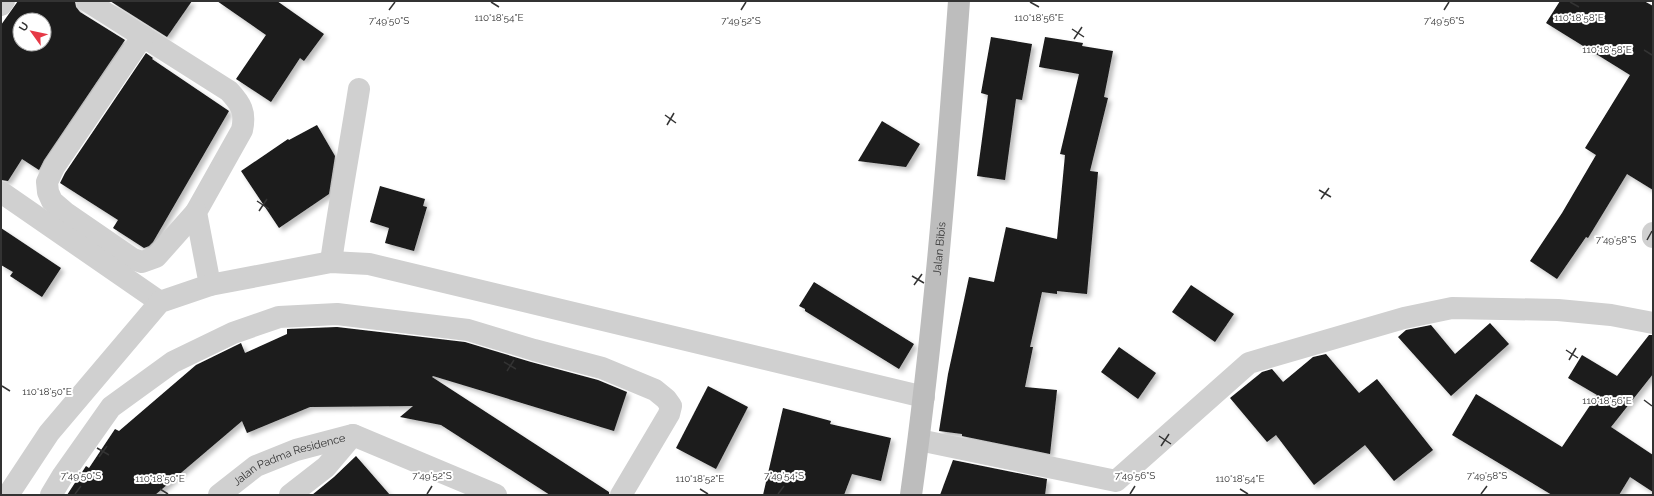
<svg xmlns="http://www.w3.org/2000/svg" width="1654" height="496" font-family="Raleway,sans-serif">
	<defs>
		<filter id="shadow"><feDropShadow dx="3.5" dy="3.5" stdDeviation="2" flood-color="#0004"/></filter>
	</defs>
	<rect width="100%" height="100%" fill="#fff"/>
	<g fill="#1a1a1a" fill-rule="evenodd" filter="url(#shadow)">
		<path d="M18,1H75L76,7L80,12L125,40L44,160L39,170L22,159L8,181L1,180V25ZM20,20H44V44H20Z"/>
		<path d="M110,1H192L167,37Z"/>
		<path d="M217,1H277L324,34L304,61L300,58L271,102L236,79L266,35Z"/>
		<path d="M1560,1H1644L1653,6V190L1627,174L1588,238L1586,237L1557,279L1530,261L1562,213L1596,155L1585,148L1630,75L1546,23Z"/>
		<path d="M991,37L1032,44L1022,100L1016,99L1005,180L977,176L988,95L981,93Z"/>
		<path d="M1045,37L1083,43L1082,46L1113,51L1104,97L1108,98L1090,171L1098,172L1087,294L1057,291V294L1042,292L1030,347H1033L1025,387L1057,390L1050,454L962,436V434L939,431L948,374L969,277L994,282L1006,227L1057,239L1065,155L1060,154L1079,74L1039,67Z"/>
		<path d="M146,53L153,58L152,59L229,111L153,242L149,246L144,248L113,228L118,220L60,183L65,173Z"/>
		<path d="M882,121L920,144L906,167L858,161Z"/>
		<path d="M317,125L335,156L329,194L279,228L241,171L288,139L289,140Z"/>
		<path d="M380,186L425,199L423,206L427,207L414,251L385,243L389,228L370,222Z"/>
		<path d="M1,228L61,268L42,297L10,276L13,272L1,265Z"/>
		<path d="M814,282L914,344L899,369L805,311V309L799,306Z"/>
		<path d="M1191,285L1234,314L1215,342L1172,312Z"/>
		<path d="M1490,323L1509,344L1451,396L1398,337L1406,330L1431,325L1455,354Z"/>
		<path d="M337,327L465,342L531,362L598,380L627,392L614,431L433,376L432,377L609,492V495H550L441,425L400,417L413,406L310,407L247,433L242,421L155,495H67L86,466L89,468L115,429L119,431L196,365L241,343L245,353L287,334V329Z"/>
		<path d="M1649,335H1653V374L1611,427L1653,455V492L1630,477L1619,495H1552L1452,435L1476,394L1562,447L1597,395L1568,378L1582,355L1617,376Z"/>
		<path d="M1119,347L1156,373L1138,399L1101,372Z"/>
		<path d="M1326,354L1359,393L1377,379L1433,450L1394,481L1365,445L1314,485L1276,435L1267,442L1230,398L1262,372L1272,369L1283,382L1313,357Z"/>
		<path d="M708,386L748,407L716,469L676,448Z"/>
		<path d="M783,408L831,421L830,424L891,438L881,481L852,474L844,495H763Z"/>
		<path d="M356,456L390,495H312L334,477Z"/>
		<path d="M953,460L1047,479L1045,495H940Z"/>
	</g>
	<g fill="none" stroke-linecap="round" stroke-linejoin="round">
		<g stroke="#d0d0d0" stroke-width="22">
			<path d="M87,1L229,91C241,104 246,112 242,130L196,212L210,285"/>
			<path d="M1,5L4,1"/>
			<path d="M143,36L54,167L47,182L48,192L52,201L66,213L133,259L142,262L156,257L196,212"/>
			<path d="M1,192L160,302"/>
			<path d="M1653,233V237"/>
			<path d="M331,262C339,204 350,147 359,89"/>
			<path d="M919,440L1116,481L1249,363L1404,318L1452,308L1558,310L1611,315L1653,323"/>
			<path d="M8,495L49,433L160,302L210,285L331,262L369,264L924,397"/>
			<path d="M51,495L63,475L111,407L173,362L233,333L279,317L337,314L468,330L534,350L602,368L655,390L666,399L671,406L669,414L621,495"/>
			<path id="s1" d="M219,495L256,466L296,450L353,435L496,495"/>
			<path d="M290,495L326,467L353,435"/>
		</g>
		<path stroke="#bdbdbd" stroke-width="22" id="s2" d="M911,495C934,331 947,166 959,1"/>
	</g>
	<path fill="none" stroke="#333" stroke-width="1.5" d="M491,2L499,7M1030,2L1039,7M1570,2L1579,7M389,10L395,2M741,10L746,2M1444,10L1449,2M1072,29L1084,37M1074,39L1082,27M1644,50L1652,55M665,115L676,123M667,125L674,113M1319,190L1331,197M1321,199L1329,188M257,201L269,209M259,211L267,199M1647,240L1652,231M912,276L924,283M914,285L922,274M1566,350L1578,358M1569,360L1576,348M504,362L516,369M507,371L514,360M2,386L10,391M1644,400L1652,406M1159,436L1171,444M1161,446L1169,434M97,448L109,455M99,457L107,446M160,489L168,494M700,489L708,494M1240,489L1248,494M75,494L81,486M427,494L432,486M778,494L784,486M1130,494L1135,486M1481,494L1487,486"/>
	<g text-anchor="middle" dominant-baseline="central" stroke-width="4" stroke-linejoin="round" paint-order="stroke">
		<g font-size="11" fill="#333" stroke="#fff">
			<text stroke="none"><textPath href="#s2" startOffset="248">Jalan Bibis</textPath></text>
			<text stroke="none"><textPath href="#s1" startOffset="80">Jalan Padma Residence</textPath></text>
		</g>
	</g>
	<g font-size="10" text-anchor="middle" fill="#333" stroke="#fff" stroke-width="4" stroke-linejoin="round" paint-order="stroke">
		<text x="499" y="21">110°18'54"E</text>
		<text x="1039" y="21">110°18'56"E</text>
		<text x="1579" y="21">110°18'58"E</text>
		<text x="389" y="24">7°49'50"S</text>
		<text x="741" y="24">7°49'52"S</text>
		<text x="1444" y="24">7°49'56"S</text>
		<text x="1607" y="53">110°18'58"E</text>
		<text x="1616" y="243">7°49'58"S</text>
		<text x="47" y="395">110°18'50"E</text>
		<text x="1607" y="404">110°18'56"E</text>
		<text x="81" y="479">7°49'50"S</text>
		<text x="432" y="479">7°49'52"S</text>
		<text x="784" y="479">7°49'54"S</text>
		<text x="1135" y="479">7°49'56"S</text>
		<text x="1487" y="479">7°49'58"S</text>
		<text x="160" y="482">110°18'50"E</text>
		<text x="700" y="482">110°18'52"E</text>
		<text x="1240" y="482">110°18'54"E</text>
	</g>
	<rect width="1654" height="496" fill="none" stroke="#333333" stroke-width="4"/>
	<g transform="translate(32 32) rotate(303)"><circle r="19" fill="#ffffff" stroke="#adadad"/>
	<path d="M0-3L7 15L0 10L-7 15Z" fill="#e63946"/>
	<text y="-6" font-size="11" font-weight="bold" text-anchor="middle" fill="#333333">U</text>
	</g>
</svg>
